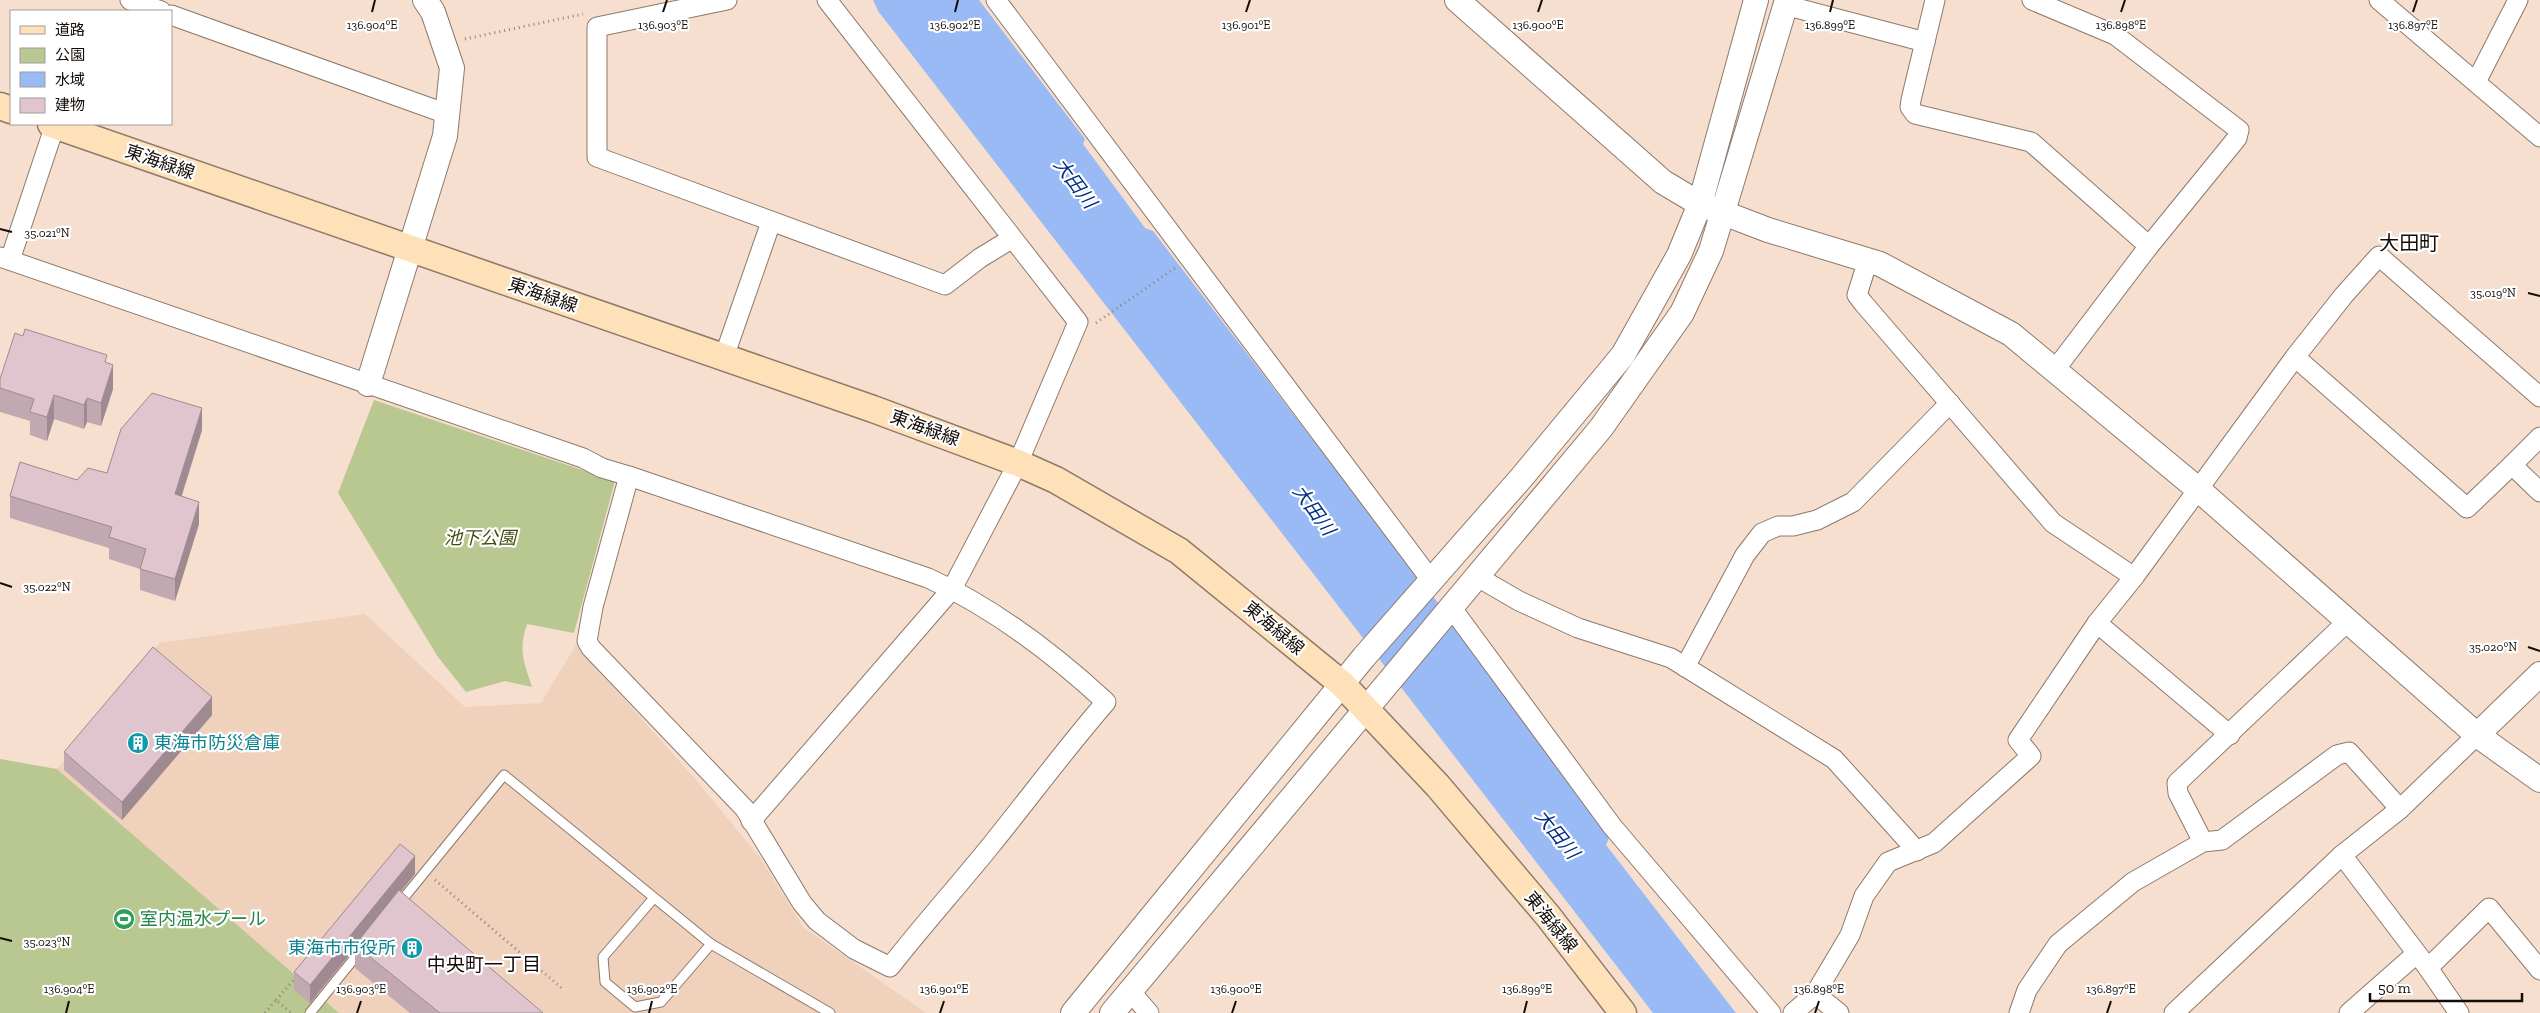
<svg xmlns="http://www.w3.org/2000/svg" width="2540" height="1013" font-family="'Zilla Slab','Noto Sans JP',serif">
	<rect width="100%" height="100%" fill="#f6dfce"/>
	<path fill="#efd1bc" d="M365,614L465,707L541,703L576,645L696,780L761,859L803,927L926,1013H339L57,769L160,643Z"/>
	<g fill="#b9c791">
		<path d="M374,400L615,481L574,633L527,624C518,650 524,663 532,687L505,681L466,692L438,657L338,493Z"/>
		<path d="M0,759L57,769L339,1013H0Z"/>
	</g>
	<path fill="#99baf4" d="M873,0H979L1085,139L1083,144L1145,228L1153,231L1494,676L1541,745L1610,835L1606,845L1736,1013H1653L878,11Z"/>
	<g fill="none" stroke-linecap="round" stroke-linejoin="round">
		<g stroke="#8e796a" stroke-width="11">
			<g id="service">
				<path d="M653,899L603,957L605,982L635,1007L661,1002L711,944"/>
				<path d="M398,905L504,775L711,944L830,1013"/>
				<path d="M310,1013L361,950"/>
			</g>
		</g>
		<g stroke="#8e796a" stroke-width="21">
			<g id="minor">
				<path d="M130,0L161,11"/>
				<path d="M727,0L597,27V157L945,285L980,258L1011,239"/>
				<path d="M996,0L1431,580"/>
				<path d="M1935,0L1911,100L1910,107L1915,114L2031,142L2149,246"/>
				<path d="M2032,0L2115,35L2239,130L2237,138L2149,246L2054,371"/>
				<path d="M2379,0L2540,137"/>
				<path d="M1785,5L1925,42"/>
				<path d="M171,15L447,114"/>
				<path d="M2476,82L2518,0"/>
				<path d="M0,257L583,458L602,468L629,476L928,578C992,607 1054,654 1106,702C1066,748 1030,797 992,844C958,886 923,925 890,967L854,949L817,921L802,903L745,809L591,648L587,641L593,607L629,476"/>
				<path d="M10,260L55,125"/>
				<path d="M1868,260L1857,295L1864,304L2053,523L2134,577"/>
				<path d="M724,357L771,222"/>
				<path d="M2295,357L2467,508L2512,465"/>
				<path d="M2540,437L2512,465L2540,492"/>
				<path d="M1476,576L1519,601L1578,628L1671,658L1834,759L1917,851"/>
				<path d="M1451,607L1612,826L1771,1013"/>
				<path d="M2097,623L2230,735"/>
				<path d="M1685,667L1745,555L1762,533L1778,526H1793L1817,520L1853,502L1950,403"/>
				<path d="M751,821L952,589L1018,463L1078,322L827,0"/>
				<path d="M2203,842L2178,793L2177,783L2347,622"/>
				<path d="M2342,855L2428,968L2459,1013"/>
				<path d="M2428,968L2489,908L2540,970"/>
				<path d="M1130,991L1149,1013"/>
				<path d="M1815,994L1839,1013"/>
				<path d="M1793,1013L1815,994L1850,935L1864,896L1888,862L1934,843L2031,756L2018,740L2097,623L2134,577L2295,357L2344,295L2379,256L2540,397"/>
				<path d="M2019,1013L2027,990L2058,944L2133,882L2203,842L2222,840L2337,755L2349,752L2400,809"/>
				<path d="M2174,1013L2342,855L2400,809L2477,735"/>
				<path d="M2349,1013L2416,954"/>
			</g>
		</g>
		<g stroke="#8e796a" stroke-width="26">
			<g id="tertiary">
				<path d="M1457,0L1663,182L1700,204L1768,230L1880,264L2011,334L2199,490L2477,735L2540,780"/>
				<path d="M368,384L445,136L452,68L433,12L425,0"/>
				<path d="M2477,735L2540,674"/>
				<path d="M1073,1013L1364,657L1522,477L1623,355L1679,255L1700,204L1756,0"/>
				<path d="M1112,1013L1601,428L1682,313L1711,251L1787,0"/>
			</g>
		</g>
		<g stroke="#8e796a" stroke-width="29">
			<g id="secondary">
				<path d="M0,106L11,110"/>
				<path d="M51,124L873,409L1018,463L1056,480L1179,551L1342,684L1438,786L1548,916L1623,1013"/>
			</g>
		</g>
		<g stroke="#948478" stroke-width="3" stroke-dasharray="1 4" stroke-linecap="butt">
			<path d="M465,39L583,14"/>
			<path d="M1096,323L1175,268"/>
			<path d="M435,880L564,990"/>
			<path d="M276,1000L297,976"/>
			<path d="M265,1013L276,1000L291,1013"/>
		</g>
		<use href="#service" stroke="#fff" stroke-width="9"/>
		<use href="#minor" stroke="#fff" stroke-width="19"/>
		<use href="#tertiary" stroke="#fff" stroke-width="24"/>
		<use href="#secondary" stroke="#fee0b9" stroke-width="26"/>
	</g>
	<g fill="#c2a9b1">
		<path d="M107,363L113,389L101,426L87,422L84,429L54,419L47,441L30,435V421L0,412V388Z"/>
		<path d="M202,430L182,496L199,524L175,601L140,590V569L109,559V548L10,518V496L107,473Z"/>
		<path d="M212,715L122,820L64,770V752Z"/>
		<path d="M415,874L401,892L543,1013H410L355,968V948L310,1003L294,990V972Z"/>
	</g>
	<g fill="#9e8a90">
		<path d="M113,365V389L101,426V403Z"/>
		<path d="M54,395V419L47,441V417Z"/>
		<path d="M87,398V422L84,429V405Z"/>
		<path d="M202,408V430L175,516V494Z"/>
		<path d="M199,502V524L175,601V579Z"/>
		<path d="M212,697V715L122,820V802Z"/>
		<path d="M415,856V874L356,946L355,945V948L310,1003V985Z"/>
	</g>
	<g fill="#e1c5ce" stroke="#9e8a90">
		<path d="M25,329L107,355L105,362L113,365L101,403L87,398L84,405L54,395L47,417L30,412L34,399L0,388V379L15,333L23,336Z"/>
		<path d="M152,393L202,408L175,494L199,502L175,579L140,569L146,549L109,537L112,527L10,496L20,462L77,480L88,468L107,473L121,429Z"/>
		<path d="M153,647L212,697L122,802L64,752Z"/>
		<path d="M400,844L415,856L310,985L294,972Z"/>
		<path d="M399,890L543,1013H440L355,945Z"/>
	</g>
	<path fill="none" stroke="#130c07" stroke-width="2" d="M372,12L375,0M663,12L667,0M955,12L958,0M1246,12L1250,0M1538,12L1542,0M1830,12L1833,0M2121,12L2125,0M2413,12L2417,0M0,229L12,232M2528,293L2540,296M0,583L12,587M2528,647L2540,651M0,938L12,941M66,1013L69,1001M357,1013L361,1001M649,1013L652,1001M940,1013L944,1001M1232,1013L1236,1001M1524,1013L1527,1001M1815,1013L1819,1001M2107,1013L2111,1001"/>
	<defs>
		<g id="building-disc" transform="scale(1.125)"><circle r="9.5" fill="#0f9aa8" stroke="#fff"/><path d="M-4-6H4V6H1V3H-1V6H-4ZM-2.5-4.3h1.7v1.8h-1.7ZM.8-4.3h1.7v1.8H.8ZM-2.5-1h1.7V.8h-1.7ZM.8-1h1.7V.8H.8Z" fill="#fff"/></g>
		<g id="stadium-disc" transform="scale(1.125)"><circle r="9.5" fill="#2e9e5b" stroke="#fff"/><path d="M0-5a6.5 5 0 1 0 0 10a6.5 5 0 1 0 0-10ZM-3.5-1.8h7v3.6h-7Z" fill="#fff"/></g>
	</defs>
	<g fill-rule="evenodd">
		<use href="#building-disc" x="138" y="743"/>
		<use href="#stadium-disc" x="124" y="919"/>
		<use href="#building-disc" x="412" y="948"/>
	</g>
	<g text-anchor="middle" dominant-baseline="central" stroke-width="4.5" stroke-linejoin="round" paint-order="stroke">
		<g font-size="18" fill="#130c07" stroke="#fff">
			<text transform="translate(160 162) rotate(19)">東海緑線</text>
			<text transform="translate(543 295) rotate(19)">東海緑線</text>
			<text transform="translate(925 428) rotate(20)">東海緑線</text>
			<text transform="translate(1274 628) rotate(40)">東海緑線</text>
			<text transform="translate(1551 922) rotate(51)">東海緑線</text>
		</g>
		<g font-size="18" font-style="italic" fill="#3f4b0a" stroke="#fff">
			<text x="480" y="538">池下公園</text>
		</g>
		<g font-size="18" fill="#0d838f" stroke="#fff" text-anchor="start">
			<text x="154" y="743">東海市防災倉庫</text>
			<text x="396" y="948" text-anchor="end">東海市市役所</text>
		</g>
		<g font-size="18" fill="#27864d" stroke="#fff" text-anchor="start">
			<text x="140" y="919">室内温水プール</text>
		</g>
		<g font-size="19" font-style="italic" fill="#053182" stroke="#fff">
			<text transform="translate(1075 183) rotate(53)">大田川</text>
			<text transform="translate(1314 510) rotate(54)">大田川</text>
			<text transform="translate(1557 834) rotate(51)">大田川</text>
		</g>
		<g font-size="19" fill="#130c07" stroke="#fff">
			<text x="484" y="964">中央町一丁目</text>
		</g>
		<g font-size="20" fill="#130c07" stroke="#fff">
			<text x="2409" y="243">大田町</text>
		</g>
	</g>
	<g font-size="12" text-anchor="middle" fill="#130c07" stroke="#fff" stroke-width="4.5" stroke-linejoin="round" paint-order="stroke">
		<text x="372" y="29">136.904°E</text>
		<text x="663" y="29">136.903°E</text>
		<text x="955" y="29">136.902°E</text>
		<text x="1246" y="29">136.901°E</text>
		<text x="1538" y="29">136.900°E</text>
		<text x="1830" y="29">136.899°E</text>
		<text x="2121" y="29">136.898°E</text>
		<text x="2413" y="29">136.897°E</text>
		<text x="47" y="237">35.021°N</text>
		<text x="2493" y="297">35.019°N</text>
		<text x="47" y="591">35.022°N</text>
		<text x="2493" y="651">35.020°N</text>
		<text x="47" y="946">35.023°N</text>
		<text x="69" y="993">136.904°E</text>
		<text x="361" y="993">136.903°E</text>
		<text x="652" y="993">136.902°E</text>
		<text x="944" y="993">136.901°E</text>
		<text x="1236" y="993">136.900°E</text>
		<text x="1527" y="993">136.899°E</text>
		<text x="1819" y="993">136.898°E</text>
		<text x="2111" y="993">136.897°E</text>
	</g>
	<rect x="10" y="10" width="162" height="115" fill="#ffffff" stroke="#a19e9c"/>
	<rect x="20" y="26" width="25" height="8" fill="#fee0b9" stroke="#a19e9c"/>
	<text x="55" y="35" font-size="15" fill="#130c07">道路</text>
	<rect x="20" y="48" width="25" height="15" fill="#b9c791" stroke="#a19e9c"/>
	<text x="55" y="60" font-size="15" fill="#130c07">公園</text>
	<rect x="20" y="72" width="25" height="15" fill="#99baf4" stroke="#a19e9c"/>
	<text x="55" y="85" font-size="15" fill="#130c07">水域</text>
	<rect x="20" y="98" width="25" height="15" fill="#e1c5ce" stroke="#a19e9c"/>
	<text x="55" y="110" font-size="15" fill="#130c07">建物</text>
	<path d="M2370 993v8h152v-8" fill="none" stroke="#130c07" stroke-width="2.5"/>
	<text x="2378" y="993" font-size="15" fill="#130c07" stroke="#ffffff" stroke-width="4" paint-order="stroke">50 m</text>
</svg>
